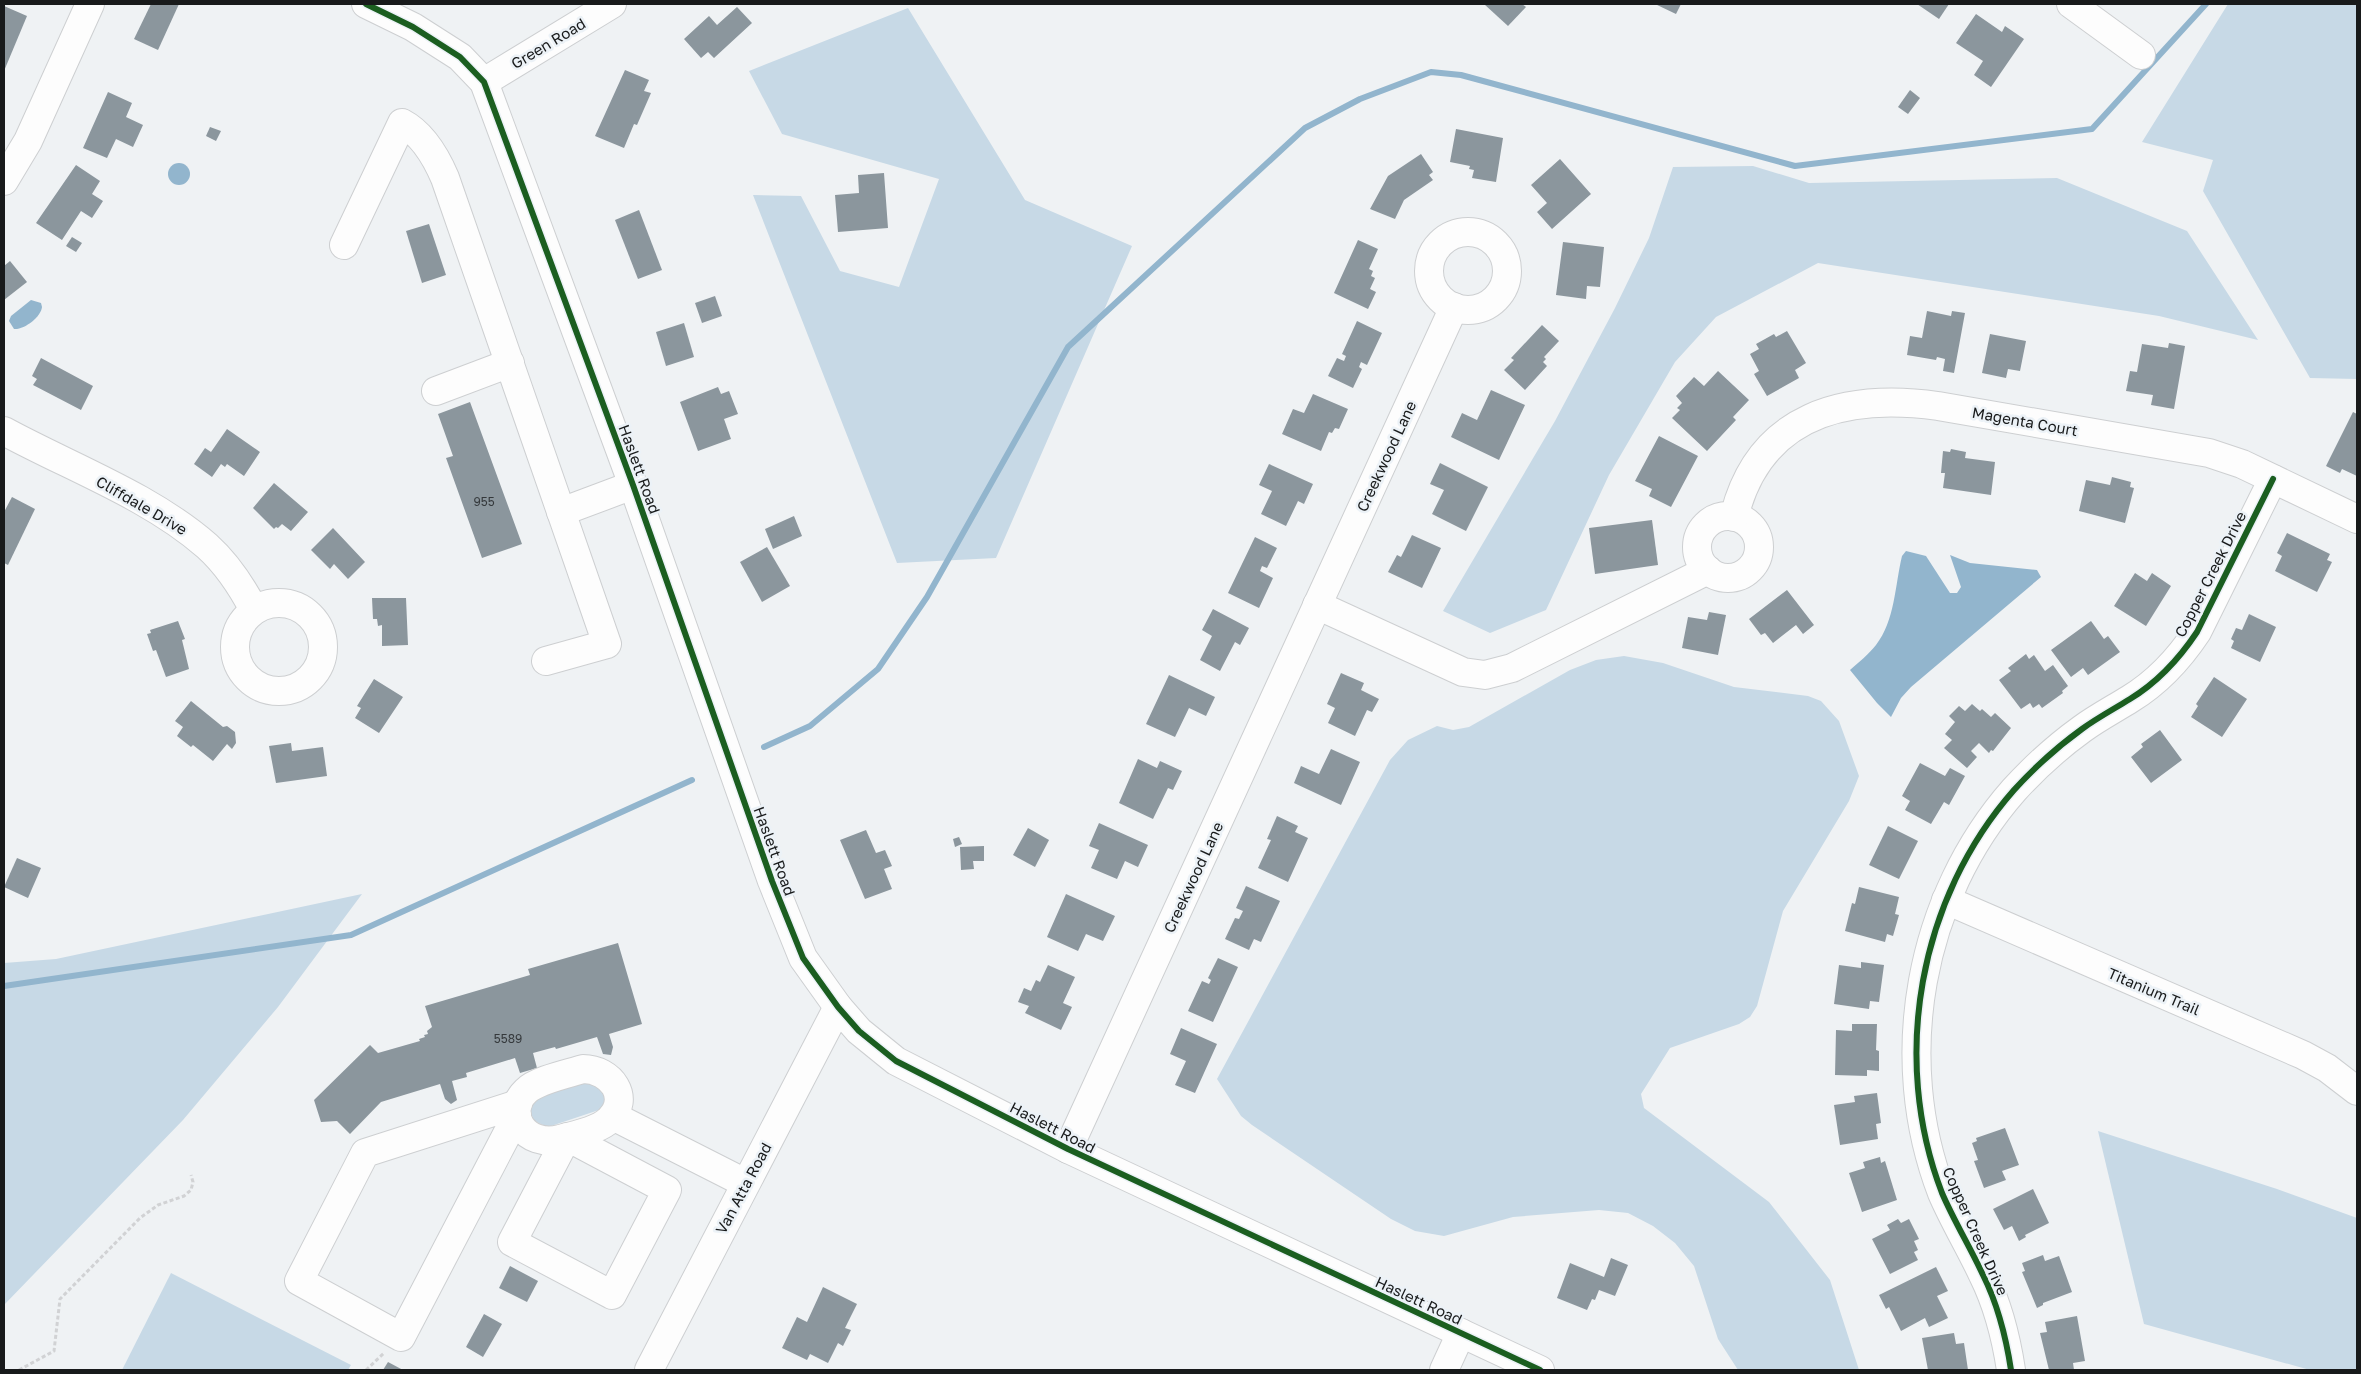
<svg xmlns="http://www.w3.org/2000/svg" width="2361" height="1374" font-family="'Golos Text',sans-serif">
	<rect width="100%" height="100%" fill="#eff2f4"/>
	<g fill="#c7d9e6">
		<path d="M2228,4H2357V379L2310,378L2203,191L2213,160L2142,142Z"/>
		<path d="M908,8L1025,200L1132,246L996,558L897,563L753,195L801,196L840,271L899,287L939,179L782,134L749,71Z"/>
		<path d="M1753,166L1809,183L2057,178L2187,231L2258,340L2159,316L1818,263L1716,317L1675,362L1609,475L1546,610L1490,633L1443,611L1555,421L1615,308L1649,238L1673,167Z"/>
		<path d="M1624,656L1663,663L1734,687L1808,696L1821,701L1839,721L1859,776L1849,801L1783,911L1757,1006L1750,1017L1739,1024L1670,1048L1641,1094L1644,1108L1769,1202L1830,1280L1859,1370H1738L1718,1339L1694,1266L1675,1243L1653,1226L1628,1213L1599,1210L1513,1217L1444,1236L1415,1231L1391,1219L1252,1125L1241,1116L1217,1079L1390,760L1408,740L1437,726L1453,730L1469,727L1570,670L1596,660Z"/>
		<path d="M362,894L278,1007L183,1120L4,1305V963L56,959Z"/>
		<path d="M594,1078L609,1097L602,1109L551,1126H545L533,1120L530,1107L536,1096Z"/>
		<path d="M2098,1131L2277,1189L2357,1218V1370H2310L2144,1324Z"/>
		<path d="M171,1273L351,1365L348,1370H122Z"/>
	</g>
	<g fill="#92b5cd">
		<circle cx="179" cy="174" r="11"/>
		<path d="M31,300L41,303L42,307C41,317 24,330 14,329L9,321L11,316Z"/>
		<path d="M1906,551L1926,556L1950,593H1957L1961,587L1950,555L1970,563L2037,570L2041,577L1911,687L1901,698L1891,717L1877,703L1850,670C1859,662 1869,654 1876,645C1895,621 1895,585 1902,556Z"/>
	</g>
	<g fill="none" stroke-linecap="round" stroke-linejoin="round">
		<g stroke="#92b5cd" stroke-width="6">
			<path d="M764,747L810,726L878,669L927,597L1068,347L1305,128L1360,99L1431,72L1461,75L1795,166L2092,129L2206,4"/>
			<path d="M4,986L351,935L692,780"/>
		</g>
	</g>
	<g fill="#8b969d">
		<path d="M151,4H179L158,50L134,39Z"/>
		<path d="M1484,4H1522L1526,7L1508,26Z"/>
		<path d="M1655,4H1681L1676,14Z"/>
		<path d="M1917,4H1949L1939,19Z"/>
		<path d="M4,6L27,16L4,71Z"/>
		<path d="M737,7L752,23L714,58L708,52L701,58L684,39L709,16L717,25Z"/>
		<path d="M1976,14L2002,32L2005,26L2024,39L1991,87L1974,75L1983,61L1956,43Z"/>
		<path d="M625,70L649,80L644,91L651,93L637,125L634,124L624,148L595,136Z"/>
		<path d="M1910,90L1920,98L1908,114L1898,107Z"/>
		<path d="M108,92L132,103L126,117L143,125L133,147L116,139L107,158L83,148Z"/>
		<path d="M210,127L221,131L216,141L206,136Z"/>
		<path d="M1456,129L1503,138L1496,182L1472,178L1474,170L1469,169L1470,166L1450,162Z"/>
		<path d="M1421,154L1433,172L1429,175L1433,180L1404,200L1395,219L1370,209L1388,176Z"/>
		<path d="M1560,159L1591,194L1552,229L1537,212L1547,203L1531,185Z"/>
		<path d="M76,165L100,181L92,194L103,201L92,218L81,211L62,240L36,223Z"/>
		<path d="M884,173L888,228L838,232L835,195L859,193L858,175Z"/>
		<path d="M639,210L662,270L638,279L615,220Z"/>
		<path d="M429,224L446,275L422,283L406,231Z"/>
		<path d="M72,237L82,243L76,252L66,246Z"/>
		<path d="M1358,240L1378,249L1369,269L1373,271L1371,276L1375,278L1370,289L1376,292L1368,309L1334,293Z"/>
		<path d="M1563,242L1604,247L1600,287L1587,286L1586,299L1556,295Z"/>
		<path d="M10,261L27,282L4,300V266Z"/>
		<path d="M715,296L722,316L702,323L695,303Z"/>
		<path d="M1927,311L1951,316L1952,311L1965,313L1954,373L1943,371L1945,359L1937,357L1936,360L1907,355L1910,336L1922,338Z"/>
		<path d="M1357,321L1382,333L1367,365L1361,362L1359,367L1362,369L1353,388L1328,376L1337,358L1344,361L1346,356L1342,354Z"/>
		<path d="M684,323L694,357L666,366L656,332Z"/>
		<path d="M1542,325L1559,341L1544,357L1546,359L1543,362L1547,366L1525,390L1504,370L1514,360L1511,358Z"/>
		<path d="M1787,331L1806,363L1795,370L1799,378L1767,396L1754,374L1759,371L1750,354L1759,349L1756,344L1774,334L1776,337Z"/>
		<path d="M1990,334L2026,341L2020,371L2008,369L2006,378L1982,373Z"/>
		<path d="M2169,343L2185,346L2174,409L2151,405L2153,395L2126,391L2130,371L2137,372L2142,344L2168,348Z"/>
		<path d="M41,358L93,386L81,410L33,385L37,379L32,376Z"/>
		<path d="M1718,371L1749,400L1733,417L1736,420L1707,451L1672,418L1680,410L1677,408L1682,403L1676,396L1694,377L1704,386Z"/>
		<path d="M718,387L721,394L729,391L738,414L724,419L731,439L698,451L680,402Z"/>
		<path d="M1491,390L1525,405L1499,460L1451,437L1462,413L1477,420Z"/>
		<path d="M1313,394L1348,409L1339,429L1335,428L1332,433L1329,432L1321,451L1282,434L1293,409L1304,413Z"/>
		<path d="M470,402L522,544L482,558L446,458L453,456L438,414Z"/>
		<path d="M2353,412L2357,414V476L2342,469L2340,473L2326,466Z"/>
		<path d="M227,429L260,452L244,476L227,464L225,467L221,464L212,477L194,464L205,448L211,452Z"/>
		<path d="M1659,436L1698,456L1671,507L1649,496L1652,489L1635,481Z"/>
		<path d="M1951,449L1966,452L1965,458L1995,462L1991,495L1943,488L1945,473H1941L1943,451L1950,452Z"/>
		<path d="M1440,463L1488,487L1466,531L1432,514L1444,490L1430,484Z"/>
		<path d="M1269,464L1313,484L1304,504L1298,501L1286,526L1261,514L1272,491L1259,485Z"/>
		<path d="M2112,477L2131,482L2130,487L2134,488L2125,523L2079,511L2086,480L2110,485Z"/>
		<path d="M274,483L308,512L291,531L282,524L278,528L276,527L274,529L253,508Z"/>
		<path d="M12,497L35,509L8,565L4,563V512Z"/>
		<path d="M794,516L802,536L773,549L765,529Z"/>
		<path d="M1652,520L1658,565L1595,574L1589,528Z"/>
		<path d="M333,528L365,562L348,579L334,564L330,569L311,550Z"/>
		<path d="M2287,533L2330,554L2327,560L2332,562L2317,592L2275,571L2282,556L2277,553Z"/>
		<path d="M1412,535L1441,548L1422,588L1388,572L1397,555L1401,557Z"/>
		<path d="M1255,537L1277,548L1267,568L1262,566L1260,571L1273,578L1259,608L1228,593Z"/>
		<path d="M767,547L790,586L762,602L740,562Z"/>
		<path d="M2135,573L2147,581L2152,573L2171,586L2146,626L2114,606Z"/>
		<path d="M1787,590L1814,625L1803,634L1796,625L1773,643L1765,633L1761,635L1749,619Z"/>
		<path d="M372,598H406L408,645L382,646V625L378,626L377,619H373Z"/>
		<path d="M1213,609L1249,628L1240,645L1235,642L1220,671L1200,660L1212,636L1202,630Z"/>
		<path d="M1709,612L1726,615L1718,655L1682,648L1688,617L1707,620Z"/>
		<path d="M2249,614L2276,627L2260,662L2231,648L2234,641L2231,639L2236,628L2242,630Z"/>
		<path d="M178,621L185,639L182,640L189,669L166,677L156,650L153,651L147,634L151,633L150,630Z"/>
		<path d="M2091,621L2104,639L2108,636L2120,652L2088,675L2083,668L2071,677L2051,650Z"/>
		<path d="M2026,654L2029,659L2034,655L2045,671L2053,665L2068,686L2062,691L2063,693L2042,708L2039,704L2033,708L2030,703L2021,709L1999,680L2011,671L2008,668Z"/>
		<path d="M1341,673L1364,683L1361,690L1379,699L1372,712L1367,710L1355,736L1328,723L1335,708L1327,704Z"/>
		<path d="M1169,675L1215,697L1206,716L1189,708L1175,737L1146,724Z"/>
		<path d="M2214,677L2247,699L2222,737L2191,717L2198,706L2196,704Z"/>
		<path d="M374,679L403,697L379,733L355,718L361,708L357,706Z"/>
		<path d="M191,701L223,727L227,726L235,732L236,743L232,749L227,744L213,761L193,745L191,747L177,736L183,727L175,721Z"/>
		<path d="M1972,704L1980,711L1982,709L1991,717L1995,713L2011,728L1993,751L1991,750L1989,753L1979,743L1971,751L1977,757L1967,768L1944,748L1952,740L1945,734L1955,722L1949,716L1959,706L1965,711Z"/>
		<path d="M2160,730L2182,760L2151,783L2131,757L2143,747L2141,744Z"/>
		<path d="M291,743L292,751L323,747L327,776L276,783L269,746Z"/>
		<path d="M1331,749L1360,762L1341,805L1294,783L1301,766L1319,774Z"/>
		<path d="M1138,759L1157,768L1160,761L1182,771L1173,790L1168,788L1153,819L1119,803Z"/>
		<path d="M1920,763L1945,776L1950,768L1965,776L1949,805L1944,802L1931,824L1905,810L1910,801L1902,796Z"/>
		<path d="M1277,816L1298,826L1295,832L1308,838L1288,882L1258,868L1271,840L1267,839Z"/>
		<path d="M1099,823L1148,845L1138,867L1125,861L1117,879L1091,868L1099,850L1089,846Z"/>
		<path d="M1888,826L1918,841L1899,879L1869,865Z"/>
		<path d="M1028,828L1049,840L1035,867L1013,855Z"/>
		<path d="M866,830L876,853L885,850L892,866L884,869L892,889L865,899L840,840Z"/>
		<path d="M959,837L962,844L955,847L953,839Z"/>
		<path d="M984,846V861H973L974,869L961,870L960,847Z"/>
		<path d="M17,858L41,868L28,898L4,887Z"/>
		<path d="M1246,886L1280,901L1261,942L1254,939L1249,950L1225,939L1235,918L1239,919L1243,911L1236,908Z"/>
		<path d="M1859,887L1899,897L1895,914L1899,915L1893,936L1887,934L1885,942L1845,931L1852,903L1855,904Z"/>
		<path d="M1066,894L1115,916L1103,941L1086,934L1078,951L1047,937Z"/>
		<path d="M618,943L642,1024L609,1034L613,1047L611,1055L603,1054L597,1037L556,1049L555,1047L533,1053L537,1068L520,1073L515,1058L466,1073L467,1077L452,1081L457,1100L451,1104L445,1099L440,1084L381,1102L350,1134L337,1121L321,1122L314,1100L370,1045L378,1053L420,1041L419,1039L425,1037L424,1035L428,1034L427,1031L432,1027L425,1006L530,975L528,969Z"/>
		<path d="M1218,958L1238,967L1213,1022L1188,1011L1202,981L1209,984L1211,980L1208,978Z"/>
		<path d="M1861,962L1884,965L1879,1002L1870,1001L1869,1009L1834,1004L1839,965L1861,968Z"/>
		<path d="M1048,965L1075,977L1063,1003L1072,1007L1061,1030L1025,1013L1029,1006L1018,1002L1024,988L1031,991L1036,980L1040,982Z"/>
		<path d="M1852,1024H1877L1876,1050L1879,1051V1071L1867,1070V1076L1835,1075L1836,1030L1852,1031Z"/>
		<path d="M1181,1028L1217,1044L1195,1093L1175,1085L1186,1061L1170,1054Z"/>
		<path d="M1877,1093L1881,1123L1876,1124L1878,1139L1840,1145L1834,1105L1855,1102L1854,1096Z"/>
		<path d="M2005,1128L2019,1165L2002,1171L2006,1180L1984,1188L1974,1161L1978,1160L1972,1143L1977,1141L1976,1138Z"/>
		<path d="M1880,1157L1881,1163L1885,1161L1897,1200L1862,1212L1849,1173L1865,1168L1863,1162Z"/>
		<path d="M2033,1189L2049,1223L2025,1235L2026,1237L2019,1241L2012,1226L2004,1230L1993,1209Z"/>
		<path d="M1898,1219L1901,1223L1909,1219L1919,1239L1914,1241L1918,1250L1914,1252L1918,1260L1890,1274L1872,1239L1890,1230L1887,1225Z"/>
		<path d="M2043,1255L2045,1261L2059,1256L2072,1292L2043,1303V1305L2037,1308L2022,1272L2025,1271L2022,1263Z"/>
		<path d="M1611,1258L1628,1265L1615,1296L1599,1290L1595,1300L1592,1299L1587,1310L1557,1298L1570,1263L1604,1277Z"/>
		<path d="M510,1266L538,1281L527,1302L499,1288Z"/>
		<path d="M1936,1267L1948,1291L1937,1296L1948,1318L1929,1327L1925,1318L1901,1331L1889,1307L1886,1309L1879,1295Z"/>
		<path d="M823,1287L857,1304L845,1328L851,1330L843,1346L838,1343L828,1363L810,1354L807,1360L782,1348L797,1317L807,1322Z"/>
		<path d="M484,1314L502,1324L483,1357L466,1347Z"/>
		<path d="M2077,1316L2085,1361L2073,1363L2074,1370H2049L2040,1333L2047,1332L2045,1322Z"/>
		<path d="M1954,1333L1956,1344L1964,1343L1968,1370H1928L1922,1338Z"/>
		<path d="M388,1362L403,1370H383Z"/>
	</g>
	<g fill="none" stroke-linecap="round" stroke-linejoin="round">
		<g stroke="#cdcfd1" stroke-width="30">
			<g id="minor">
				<path d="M366,4L413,27L460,57L484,82L633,485L772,881L803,958L838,1007L859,1031L896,1061L1068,1149L1540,1370"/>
				<path d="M2071,4L2141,55"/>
				<path d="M484,82L612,4"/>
				<path d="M4,181L28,141L90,4"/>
				<circle cx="1468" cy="271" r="39"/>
				<path d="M344,245L402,123C423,134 436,157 445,178L607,644L546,661"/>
				<path d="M436,391L510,363"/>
				<path d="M4,431C70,467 150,496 207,546C227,564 242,587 254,610"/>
				<path d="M561,512L633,485"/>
				<circle cx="1728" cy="547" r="31"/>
				<path d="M1734,517C1759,415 1844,393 1938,406L2209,453L2242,464L2357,519"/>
				<circle cx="279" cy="647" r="44"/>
				<path d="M1317,605L1463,672L1485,675L1512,668L1708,570"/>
				<path d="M1946,900L2303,1055L2327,1068L2357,1091"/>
				<path d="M583,1069C611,1069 632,1098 609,1120C600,1129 573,1136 560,1139C526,1148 502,1114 526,1091C537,1080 567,1074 583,1069Z"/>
				<path d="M517,1115L401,1337L299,1281L365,1153L518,1104"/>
				<path d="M613,1116L745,1183"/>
				<path d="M567,1137L667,1190L612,1295L512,1242Z"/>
				<path d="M1068,1149L1454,307"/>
				<path d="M649,1370L838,1007"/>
				<path d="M1444,1370L1461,1333"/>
				<path d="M2011,1370C2006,1337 1998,1305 1983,1275C1970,1247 1954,1221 1942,1193C1890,1058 1919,898 2014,790C2035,767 2057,747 2082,729C2097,718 2114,709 2130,699C2158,682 2179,659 2197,632L2273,479"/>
			</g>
		</g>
		<g stroke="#d1d2d4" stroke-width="3" stroke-dasharray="4 2.5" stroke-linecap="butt">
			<path d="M19,1370L54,1351L60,1299L140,1218L158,1205L184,1196L191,1190L193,1182L191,1175"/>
			<path d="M366,1370L384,1353"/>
		</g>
		<use href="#minor" stroke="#fdfdfd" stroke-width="28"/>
		<g stroke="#ecf2f7" stroke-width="9">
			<g id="cycleway">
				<path d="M366,4L413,27L460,57L484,82L633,485L772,881L803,958L838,1007L859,1031L896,1061L1068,1149L1540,1370"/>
				<path d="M2011,1370C2006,1337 1998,1305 1983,1275C1970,1247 1954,1221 1942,1193C1890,1058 1919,898 2014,790C2035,767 2057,747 2082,729C2097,718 2114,709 2130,699C2158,682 2179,659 2197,632L2273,479"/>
			</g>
		</g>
		<use href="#cycleway" stroke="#1b5e20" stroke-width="6"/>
	</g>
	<g text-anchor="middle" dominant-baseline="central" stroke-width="5" stroke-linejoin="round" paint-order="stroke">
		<g font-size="12" fill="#35393c">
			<text x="484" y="501">955</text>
			<text x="508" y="1038">5589</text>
		</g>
		<g font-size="15" fill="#181a1b" stroke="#ecf2f7">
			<text transform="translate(548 43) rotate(-31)">Green Road</text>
			<text transform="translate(2025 421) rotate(10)">Magenta Court</text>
			<text transform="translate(1386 456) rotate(-65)">Creekwood Lane</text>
			<text transform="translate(640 469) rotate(70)">Haslett Road</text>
			<text transform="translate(142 505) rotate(30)">Cliffdale Drive</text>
			<text transform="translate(2210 574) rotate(-63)">Copper Creek Drive</text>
			<text transform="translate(775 851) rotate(70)">Haslett Road</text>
			<text transform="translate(1193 877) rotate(-65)">Creekwood Lane</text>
			<text transform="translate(2154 991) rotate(23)">Titanium Trail</text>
			<text transform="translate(1053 1127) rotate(27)">Haslett Road</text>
			<text transform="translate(743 1188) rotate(-62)">Van Atta Road</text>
			<text transform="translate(1976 1231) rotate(66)">Copper Creek Drive</text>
			<text transform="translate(1419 1300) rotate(25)">Haslett Road</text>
		</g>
	</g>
	<rect width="2361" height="1374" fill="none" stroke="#181a1b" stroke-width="10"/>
</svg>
